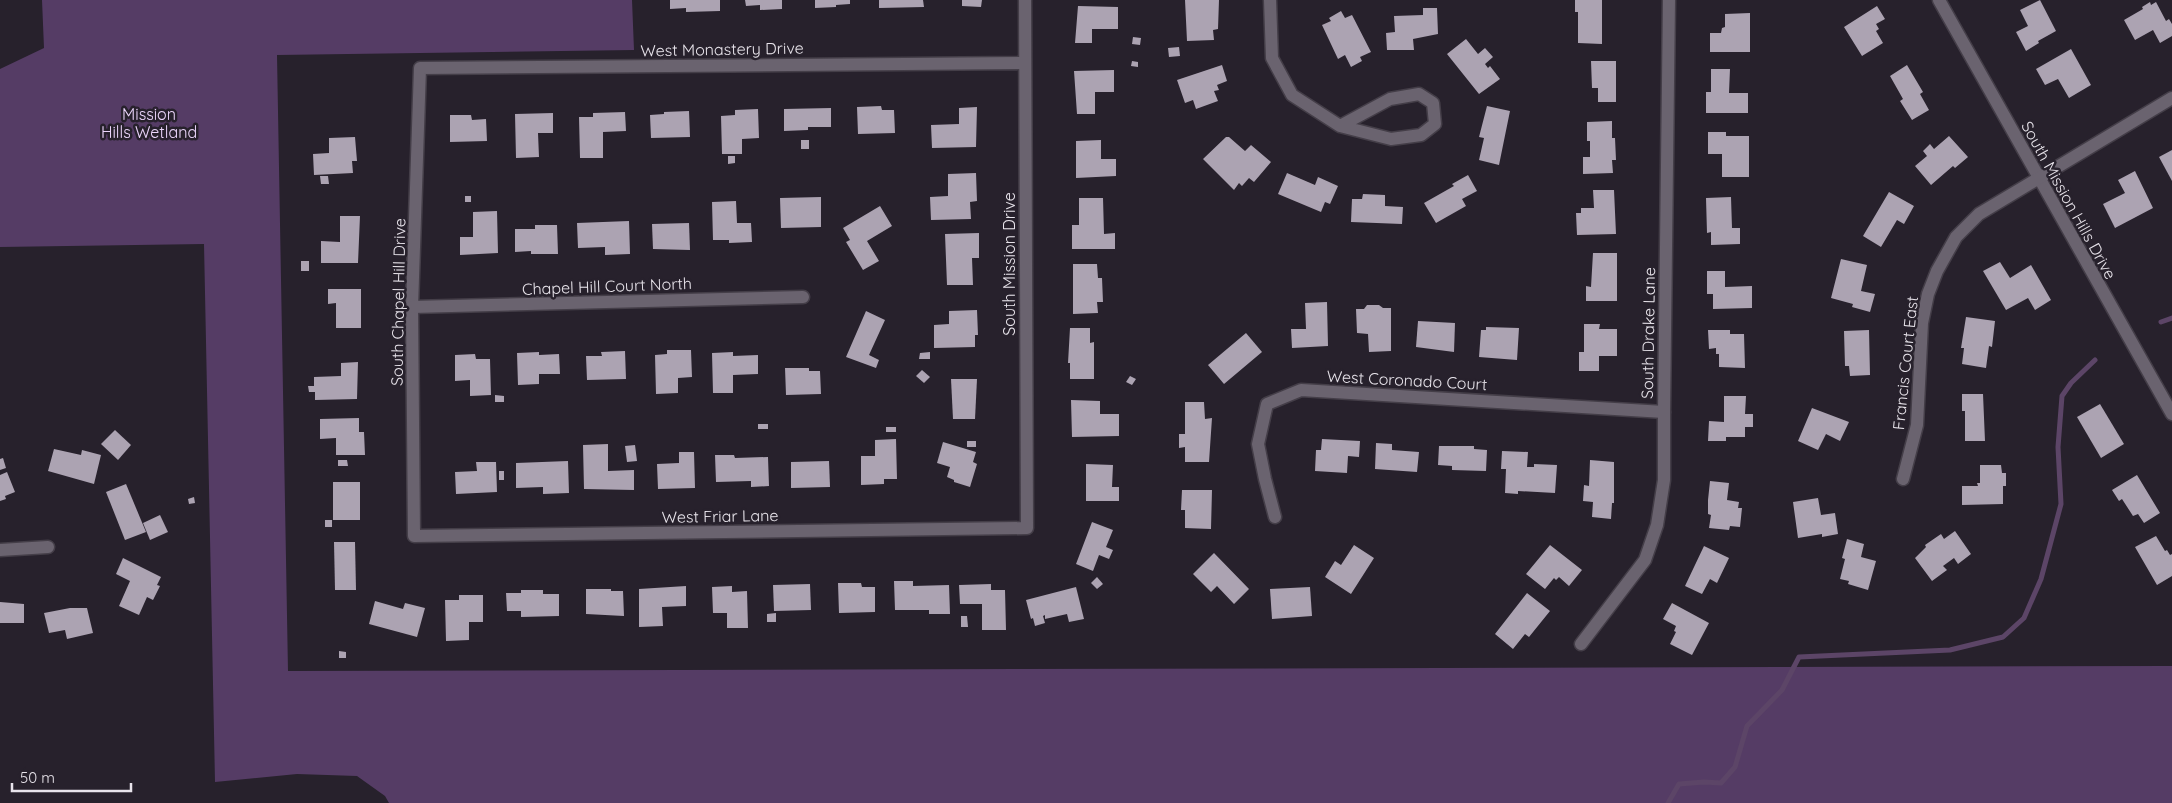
<svg xmlns="http://www.w3.org/2000/svg" width="2172" height="803" font-family="Quicksand,sans-serif">
	<rect width="100%" height="100%" fill="#27212c"/>
	<path fill="#553c65" d="M42,0H632L634,50L277,55L288,671L2172,666V803H389L385,796L357,776L297,774L215,782L204,244L0,247V69L44,48Z"/>
	<g fill="none" stroke-linecap="round" stroke-linejoin="round">
		<g stroke="#5c4567" stroke-width="5">
			<path d="M2161,322L2172,318"/>
			<path d="M1668,803L1679,784L1704,782L1721,783L1735,767L1747,726L1782,690L1799,657L1950,650L2003,637L2024,618L2041,579L2061,504L2058,447L2062,396L2071,383L2095,360"/>
		</g>
	</g>
	<g fill="#aca3b2">
		<path d="M670,0H720V11L686,12V8L670,9Z"/>
		<path d="M745,0H782V9L760,10V5L746,6Z"/>
		<path d="M815,0H850V4L836,5V7L815,8Z"/>
		<path d="M879,0H923L924,7L879,8Z"/>
		<path d="M962,0H982L981,7L962,6Z"/>
		<path d="M1185,0H1219L1218,29L1213,30L1214,40L1187,41Z"/>
		<path d="M1575,0H1602V44L1578,43V12H1575Z"/>
		<path d="M2040,0L2056,31L2038,41L2039,43L2026,51L2016,32L2028,26L2020,10Z"/>
		<path d="M2150,2L2151,5L2156,2L2166,21L2169,19L2172,24V36L2160,43L2153,30L2135,40L2124,20L2143,9L2142,7Z"/>
		<path d="M1078,6L1118,7V29H1092V43H1075Z"/>
		<path d="M1877,6L1885,19L1876,24L1879,29L1876,31L1883,43L1862,56L1844,27Z"/>
		<path d="M1423,8H1437L1438,34L1413,39L1414,50H1387L1386,33L1395,32L1394,16L1423,15Z"/>
		<path d="M1341,11L1345,18L1352,15L1371,52L1360,57L1362,61L1351,67L1345,55L1338,59L1322,25L1331,21L1329,18Z"/>
		<path d="M1750,13V52H1710V33H1721L1722,28L1725,27V14Z"/>
		<path d="M1133,37L1141,38L1140,45L1132,44Z"/>
		<path d="M1466,39L1478,54L1485,48L1493,57L1485,64L1488,68L1490,66L1500,79L1479,94L1447,54Z"/>
		<path d="M1179,47L1180,56L1169,57L1168,48Z"/>
		<path d="M2071,49L2091,85L2069,98L2058,79L2045,85L2036,69Z"/>
		<path d="M1132,61L1138,62V67L1131,66Z"/>
		<path d="M1591,61H1616V102H1598V88H1592Z"/>
		<path d="M1222,65L1227,81L1217,85L1219,90L1214,91L1218,101L1196,109L1193,100L1185,103L1177,80Z"/>
		<path d="M1907,65L1923,92L1920,94L1929,110L1912,120L1900,101L1903,99L1890,76Z"/>
		<path d="M1711,69H1730L1729,93H1748V113H1706V92H1711Z"/>
		<path d="M1114,70V92H1095V114H1077L1074,71Z"/>
		<path d="M881,106L882,110H894L895,133L858,134L857,107Z"/>
		<path d="M1487,106L1510,111L1499,165L1479,160L1484,138L1479,137Z"/>
		<path d="M977,107L976,147L932,148L931,125L959,124V108Z"/>
		<path d="M831,108V127H808V130L784,131V109Z"/>
		<path d="M758,109L759,138L742,139V154H722L721,116L735,115V110Z"/>
		<path d="M689,111L690,137L651,138L650,115L664,114V112Z"/>
		<path d="M625,112L626,131L603,132V158H580L579,117H593V113Z"/>
		<path d="M553,113V133H538L539,157L516,158L515,114Z"/>
		<path d="M450,115H471L472,120L486,119L487,141L450,142Z"/>
		<path d="M1612,121V138H1615L1616,160H1612L1613,173L1583,174V157H1590V141H1587V122Z"/>
		<path d="M1708,132H1726V136H1749V177H1722V154H1708Z"/>
		<path d="M1949,136L1968,157L1955,168L1953,166L1931,185L1915,166L1927,156L1923,151L1930,144L1934,149Z"/>
		<path d="M355,137L357,161H352L353,173L314,175L313,154L329,153V138Z"/>
		<path d="M1226,137H1229L1245,151L1251,145L1271,162L1254,182L1249,178L1242,186L1239,183L1234,190L1203,159Z"/>
		<rect x="801" y="140" width="8" height="9"/>
		<path d="M1101,140V159H1116V176L1076,178V141Z"/>
		<path d="M2172,150V181L2159,157Z"/>
		<path d="M728,156H735V163L728,164Z"/>
		<path d="M2135,171L2153,208L2115,228L2103,204L2125,193L2118,180Z"/>
		<path d="M976,173L977,201L970,202L971,219L931,220L930,197L948,196V174Z"/>
		<path d="M1287,173L1315,185L1318,177L1338,186L1330,204L1325,202L1321,212L1278,194Z"/>
		<path d="M1468,175L1477,191L1462,199L1466,206L1436,223L1424,203L1454,186L1452,184Z"/>
		<path d="M320,176H328L329,184H321Z"/>
		<path d="M1593,190H1614L1616,234L1577,235L1576,213H1581V208H1594Z"/>
		<path d="M1889,192L1914,206L1904,224L1897,220L1881,247L1863,236Z"/>
		<path d="M1363,194L1385,195V206L1403,207L1402,224L1351,222L1352,199H1362Z"/>
		<rect x="465" y="196" width="6" height="6"/>
		<path d="M821,197V227L781,228L780,198Z"/>
		<path d="M1731,197L1732,228H1740V244L1711,245V232L1707,233L1706,198Z"/>
		<path d="M1079,198H1103L1104,234L1115,233V249H1072V225H1079Z"/>
		<path d="M736,201L737,223H751L752,242L729,243V240H713L712,202Z"/>
		<path d="M880,206L892,226L867,241L879,261L863,270L846,242L850,240L843,228Z"/>
		<path d="M497,211L498,253L460,255V237H473V212Z"/>
		<path d="M340,216H360L358,263H321V241L340,242Z"/>
		<path d="M629,221L630,254L605,255V247L578,248L577,223Z"/>
		<path d="M689,223L690,250L653,249L652,224Z"/>
		<path d="M535,225H557L558,254H531V251L515,252V229H535Z"/>
		<path d="M979,233V258H972L973,285H947L945,234Z"/>
		<path d="M1593,253H1617V301H1586V286L1591,287Z"/>
		<path d="M1841,259L1867,265L1861,291L1875,294L1870,312L1852,307L1853,304L1831,298Z"/>
		<rect x="301" y="261" width="8" height="10"/>
		<path d="M2000,262L2010,278L2031,265L2051,300L2035,310L2028,298L2006,310L1983,271Z"/>
		<path d="M1073,264H1097L1098,278H1102L1103,302H1097L1098,313L1073,314Z"/>
		<path d="M1707,271H1725V287L1752,286V308L1713,309V294H1707Z"/>
		<path d="M328,289H361V328H336V303L328,304Z"/>
		<path d="M1327,302L1328,346L1292,348L1291,329H1306L1305,303Z"/>
		<path d="M1367,305H1379L1383,308H1391V351L1369,352L1368,334L1357,333L1356,309H1364Z"/>
		<path d="M977,310L978,335H975V347L934,348V325L949,324V311Z"/>
		<path d="M866,311L885,320L869,355L879,360L876,368L846,357Z"/>
		<path d="M1966,317L1995,321L1992,347L1989,346L1986,368L1962,364L1964,348H1961Z"/>
		<path d="M1418,321L1455,323L1454,352L1416,347Z"/>
		<path d="M1584,324H1600L1599,329H1617V356H1599V371H1579V352H1584Z"/>
		<path d="M1486,327L1519,328L1517,360L1479,357L1481,330H1486Z"/>
		<path d="M1070,328H1090V343L1094,342V379H1070V363H1068Z"/>
		<path d="M1708,330H1730V334H1744L1745,368L1719,367V354H1716V348L1709,349Z"/>
		<path d="M1869,330L1870,375L1850,376L1849,366H1845L1844,331Z"/>
		<path d="M1246,333L1262,352L1224,384L1208,365Z"/>
		<path d="M667,350H691L692,377L678,378V393L656,394L655,355L667,354Z"/>
		<path d="M625,351L626,379L587,380L586,356H602L601,352Z"/>
		<path d="M539,352V355L559,354L560,374H539V384L518,385L517,353Z"/>
		<path d="M733,352V356L758,355V374L733,375V393H713L712,353Z"/>
		<path d="M930,352V359H919L920,353Z"/>
		<path d="M475,354L476,359H490L491,395L470,396V380L455,381V355Z"/>
		<path d="M358,362L357,399L315,400V392H309L308,386H314V377L341,376V363Z"/>
		<path d="M785,368H809V371H820L821,394L786,395Z"/>
		<path d="M922,370L930,377L924,383L916,376Z"/>
		<path d="M1130,376L1136,379L1132,385L1126,382Z"/>
		<path d="M951,379H977L975,419H953Z"/>
		<path d="M1962,394H1983L1985,441H1965V411H1962Z"/>
		<path d="M495,395L504,396V402H495Z"/>
		<path d="M1724,396H1746L1745,414H1753V427H1745V437H1726V441H1708L1709,421L1724,422Z"/>
		<path d="M1071,400L1100,401V414H1119V436L1072,437Z"/>
		<path d="M1185,402H1204L1205,419L1212,418L1209,462H1185V447L1179,448V434H1185Z"/>
		<path d="M2100,404L2124,444L2101,458L2077,417Z"/>
		<path d="M1812,408L1849,422L1840,441L1826,434L1818,450L1798,441Z"/>
		<path d="M359,418V432H364L365,455H336V438L320,439V419Z"/>
		<rect x="758" y="424" width="10" height="5"/>
		<rect x="886" y="427" width="10" height="5"/>
		<path d="M115,430L131,445L118,460L101,444Z"/>
		<path d="M896,439L897,479H884V484L861,485V456H875V440Z"/>
		<path d="M1322,439L1360,441L1359,457L1348,456L1347,473L1315,471L1316,450H1321Z"/>
		<rect x="967" y="441" width="9" height="6"/>
		<path d="M943,442L976,452L973,462L977,464L970,487L954,482V480L947,477L950,467L937,463Z"/>
		<path d="M1376,443L1392,444V450L1419,452L1417,472L1375,469Z"/>
		<path d="M608,444V471L634,470V490L584,489L583,445Z"/>
		<path d="M635,445L637,461L627,462L625,446Z"/>
		<path d="M1439,446H1474V449L1487,450L1486,471L1452,470V466L1438,465Z"/>
		<path d="M54,449L81,455L82,450L101,455L94,484L48,471Z"/>
		<path d="M1502,451L1528,452L1527,467H1534V464L1557,465L1555,493L1518,491V494L1505,493L1506,469H1501Z"/>
		<path d="M679,452H694L695,488L658,489L657,464L679,463Z"/>
		<path d="M715,455H734L735,458L768,457L769,486L751,487V481L716,482Z"/>
		<path d="M3,458L6,468L0,470V459Z"/>
		<path d="M338,460H347L348,466H338Z"/>
		<path d="M1590,460L1614,462V503H1612L1611,519L1592,517L1593,502L1583,501L1584,485L1589,486Z"/>
		<path d="M568,461L569,493L543,494V487L516,488V463Z"/>
		<path d="M829,461L830,487L791,488V462Z"/>
		<path d="M476,462H496L497,492L456,494L455,472L477,471Z"/>
		<path d="M1086,464L1113,465L1112,487H1119V501H1086Z"/>
		<path d="M1980,465H2001L2002,473H2006V486H2003V504L1962,505V486H1978L1977,483H1980Z"/>
		<rect x="499" y="471" width="5" height="9"/>
		<path d="M7,472L15,492L5,496L6,499L0,501V475Z"/>
		<path d="M2137,475L2160,513L2144,523L2138,514L2133,516L2122,499L2119,501L2112,490Z"/>
		<path d="M1710,481L1729,483L1727,500L1739,502L1738,508H1742L1740,527L1730,526L1729,530L1709,528L1711,515L1708,514V500Z"/>
		<rect x="333" y="482" width="27" height="38"/>
		<path d="M126,484L146,532L125,540L106,492Z"/>
		<path d="M1182,490H1212L1211,529L1185,528V510H1181Z"/>
		<path d="M194,497L195,503L189,504L188,499Z"/>
		<path d="M1818,498L1821,515L1835,513L1838,534L1822,537V534L1798,538L1793,502Z"/>
		<path d="M160,515L168,532L150,540L143,523Z"/>
		<rect x="325" y="520" width="7" height="7"/>
		<path d="M1092,522L1113,530L1106,547L1113,550L1109,559L1099,555L1093,571L1076,564Z"/>
		<path d="M1955,531L1971,554L1958,564L1954,558L1943,566L1947,570L1932,581L1915,558L1926,547L1925,545L1941,534L1944,539Z"/>
		<path d="M2156,536L2165,551L2167,550L2170,555L2172,554V576L2157,585L2135,547Z"/>
		<path d="M1847,539L1864,544L1861,557L1876,561L1868,590L1848,584L1849,581L1840,579L1845,559L1842,558Z"/>
		<path d="M334,542H355L356,590H335Z"/>
		<path d="M1354,545L1374,558L1351,594L1325,577L1335,561L1341,565Z"/>
		<path d="M1550,545L1582,570L1569,586L1559,577L1556,580L1554,578L1545,589L1526,574Z"/>
		<path d="M1704,546L1729,558L1717,583L1710,579L1702,594L1685,586Z"/>
		<path d="M1214,553L1249,589L1234,604L1217,586L1211,592L1193,574Z"/>
		<path d="M123,558L161,577L157,585L160,586L153,600L147,597L139,615L119,606L130,581L116,574Z"/>
		<path d="M1097,577L1103,584L1097,589L1091,583Z"/>
		<path d="M894,581H913V586L949,585L950,614H929V610H895Z"/>
		<path d="M838,583H861L862,587H875V612L839,613Z"/>
		<path d="M810,584L811,610L774,611L773,585Z"/>
		<path d="M991,584V590H1005L1006,630H982V604H960L959,585Z"/>
		<path d="M686,586V606L662,607L663,626L639,627V589Z"/>
		<path d="M732,586V592L747,591L748,628H727V613H713L712,587Z"/>
		<path d="M1076,587L1084,619L1069,622L1067,614L1045,619V615L1043,616L1045,623L1035,626L1033,618L1031,619L1026,600Z"/>
		<path d="M1310,587L1312,616L1272,619L1270,589Z"/>
		<path d="M586,589H611V591H623L624,616L586,614Z"/>
		<path d="M521,590H543V594H559V616L521,617V611H507L506,593H521Z"/>
		<path d="M1527,593L1550,611L1529,637L1525,634L1513,649L1495,634Z"/>
		<path d="M459,595H483V622H469V640L446,641L445,600H459Z"/>
		<path d="M375,601L403,609L405,603L425,608L417,637L369,624Z"/>
		<path d="M0,602L24,604V623H0Z"/>
		<path d="M1672,603L1709,623L1692,655L1670,644L1676,632L1674,631L1676,626L1663,619Z"/>
		<path d="M70,608H87L93,633L67,639L65,630L49,633L44,613Z"/>
		<path d="M776,613V622H767V614Z"/>
		<path d="M961,616H967L968,627H961Z"/>
		<path d="M339,651L346,652V658H339Z"/>
	</g>
	<g fill="none" stroke-linecap="round" stroke-linejoin="round">
		<g stroke="#443e48" stroke-width="15">
			<g id="street">
				<path d="M1270,0L1272,58L1292,95L1340,126L1391,139L1421,135L1435,124L1433,103L1419,94L1390,99L1340,126"/>
				<path d="M1939,0L2172,414"/>
				<path d="M1024,63L420,68L412,307L414,536L1027,528L1025,0"/>
				<path d="M412,307L803,297"/>
				<path d="M1903,479L1917,425L1922,323L1928,294L1937,271L1956,237L1979,214L2172,98"/>
				<path d="M1275,517L1265,479L1258,444L1267,404L1301,390L1664,412"/>
				<path d="M0,550L48,547"/>
				<path d="M1581,644L1645,560L1657,525L1664,480V412L1669,0"/>
			</g>
		</g>
		<use href="#street" stroke="#6a636f" stroke-width="12"/>
	</g>
	<g text-anchor="middle" dominant-baseline="central" stroke-width="5" stroke-linejoin="round" paint-order="stroke">
		<g font-size="16" fill="#e8e4eb" stroke="#27212c">
			<text transform="translate(722 49) rotate(-1)">West Monastery Drive</text>
			<text transform="translate(2069 200) rotate(61)">South Mission Hills Drive</text>
			<text transform="translate(1009 264) rotate(-90)">South Mission Drive</text>
			<text transform="translate(607 286) rotate(-2)">Chapel Hill Court North</text>
			<text transform="translate(398 302) rotate(-89)">South Chapel Hill Drive</text>
			<text transform="translate(1648 333) rotate(-89)">South Drake Lane</text>
			<text transform="translate(1905 363) rotate(-84)">Francis Court East</text>
			<text transform="translate(1407 380) rotate(3)">West Coronado Court</text>
			<text transform="translate(720 516) rotate(-1)">West Friar Lane</text>
		</g>
		<g font-size="16" fill="#ecd6fc" stroke="#27212c">
			<text x="149" y="114">Mission<tspan x="149" dy="18">Hills Wetland</tspan></text>
		</g>
	</g>
	<path d="M12 783v8h119v-8" fill="none" stroke="#e8e4eb" stroke-width="2.5"/>
	<text x="20" y="783" font-size="15" fill="#e8e4eb" stroke="#27212c" stroke-width="4" paint-order="stroke">50 m</text>
</svg>
